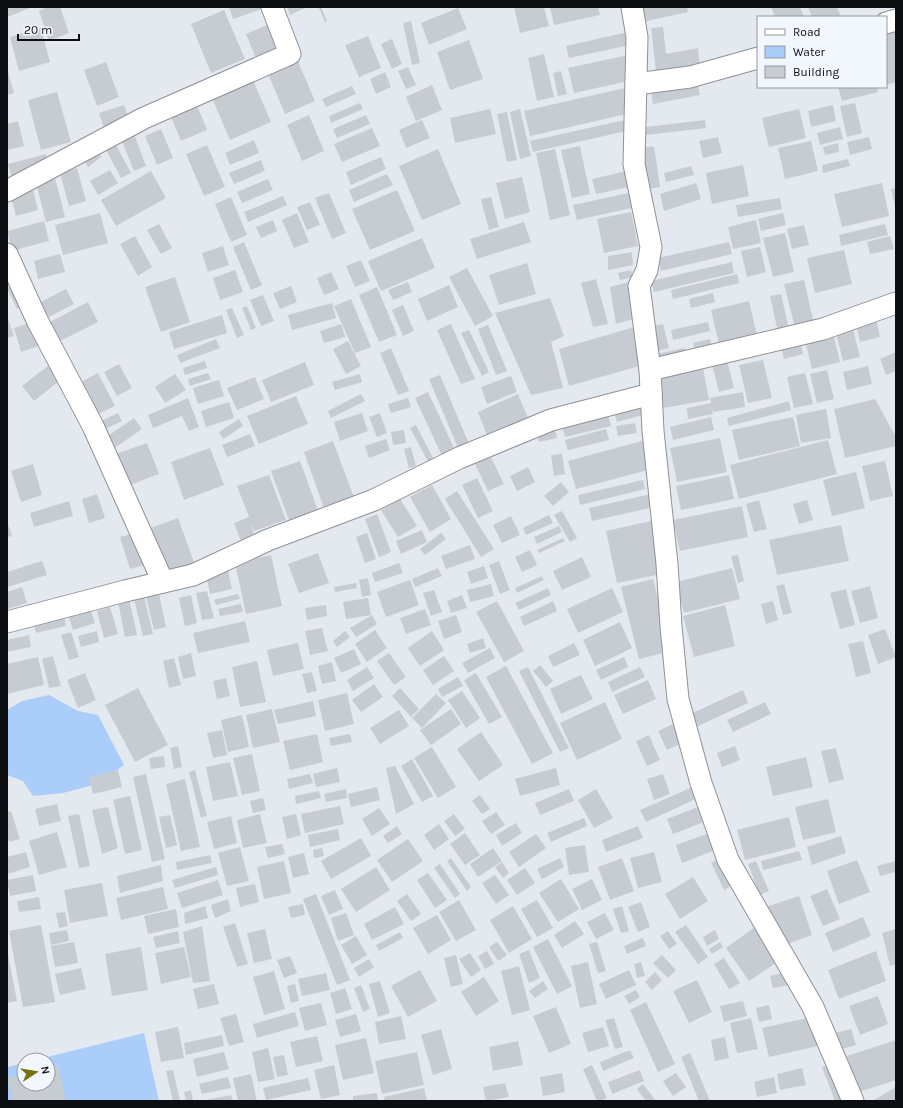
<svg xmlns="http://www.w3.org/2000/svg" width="903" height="1108" font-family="Karla,sans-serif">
	<rect width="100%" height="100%" fill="#e4e9f0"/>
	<g fill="#aacdfa">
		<path d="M49,695L78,711L98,715L124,765L97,784L63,793L33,796L23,781L7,775V710L22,701Z"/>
		<path d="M144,1033L159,1101H7V1067L24,1063V1084H48V1060H35Z"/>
	</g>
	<g fill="#c7ccd2">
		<path d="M7,7H33L7,17Z"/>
		<path d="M47,7H60L69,33L49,41L39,11Z"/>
		<path d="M229,7H268L233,19Z"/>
		<path d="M287,7H308L290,15Z"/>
		<path d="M321,7L327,21L325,22L319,8Z"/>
		<path d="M514,7H544L549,26L520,33Z"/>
		<path d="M550,7H598L600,15L554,25Z"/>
		<path d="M639,7H687L688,12L642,22Z"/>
		<path d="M771,7H800L804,17H775Z"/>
		<path d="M808,7H837L841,17H812Z"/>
		<path d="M458,8L467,29L429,45L421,23Z"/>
		<path d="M224,10L245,59L211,73L191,24Z"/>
		<path d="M283,18L295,47L258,63L246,34Z"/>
		<path d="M411,21L420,63L412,65L403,23Z"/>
		<path d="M663,27L666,54L698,48L700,67L656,71L651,28Z"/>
		<path d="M41,28L50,62L19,71L10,37Z"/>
		<path d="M896,28V82L886,85V31Z"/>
		<path d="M632,31L635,44L569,58L566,46Z"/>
		<path d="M368,36L381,68L359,77L345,45Z"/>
		<path d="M392,39L402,64L392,69L381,44Z"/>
		<path d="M469,40L483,79L450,90L437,52Z"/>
		<path d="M544,54L554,97L537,101L528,58Z"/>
		<path d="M628,55L633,80L574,93L568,68Z"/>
		<path d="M296,57L315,101L285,114L266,69Z"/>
		<path d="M106,62L119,97L97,106L84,70Z"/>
		<path d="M408,67L416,85L406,89L398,71Z"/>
		<path d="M7,68L14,93L7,95Z"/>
		<path d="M561,71L567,94L558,96L553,73Z"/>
		<path d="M385,72L391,87L376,94L370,79Z"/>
		<path d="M250,73L271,122L230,140L209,91Z"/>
		<path d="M696,77L700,95L653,104L650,85Z"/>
		<path d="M432,85L442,110L416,121L406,97Z"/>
		<path d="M352,86L356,94L326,107L322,99Z"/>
		<path d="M838,87H877L878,92L842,101Z"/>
		<path d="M625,88L631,113L530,136L524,111Z"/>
		<path d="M57,92L71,142L41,150L28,100Z"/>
		<path d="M195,101L207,130L181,141L169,112Z"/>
		<path d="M360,103L363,109L331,123L329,116Z"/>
		<path d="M855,103L862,133L847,137L840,106Z"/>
		<path d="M124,105L132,129L107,137L99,113Z"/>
		<path d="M833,105L836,121L811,127L808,111Z"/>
		<path d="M490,109L496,134L455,143L450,118Z"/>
		<path d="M520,109L531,156L520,159L510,112Z"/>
		<path d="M799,109L806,138L769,147L762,118Z"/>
		<path d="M507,112L517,160L507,162L497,114Z"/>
		<path d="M309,115L324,151L302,161L287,125Z"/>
		<path d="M366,115L370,124L337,138L333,129Z"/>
		<path d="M629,119L631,130L533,152L530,141Z"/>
		<path d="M422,120L430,138L406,148L399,130Z"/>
		<path d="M705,120L706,128L646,135V127Z"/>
		<path d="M18,121L24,146L7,150V124Z"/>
		<path d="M840,127L843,139L820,145L817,133Z"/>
		<path d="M372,128L380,146L342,162L334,144Z"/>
		<path d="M161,129L173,158L157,165L145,136Z"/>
		<path d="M134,134L146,166L134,171L121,139Z"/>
		<path d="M718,137L722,153L703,158L699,141Z"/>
		<path d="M869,137L872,149L850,155L847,142Z"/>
		<path d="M254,140L259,153L230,165L225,153Z"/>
		<path d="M811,141L818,171L785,179L778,148Z"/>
		<path d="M115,143L131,173L121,178L105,148Z"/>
		<path d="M838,143L839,152L825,155L823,147Z"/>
		<path d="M207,145L225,187L204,196L186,154Z"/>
		<path d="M580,146L590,194L572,198L561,150Z"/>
		<path d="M654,146L660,187L647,189L641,148Z"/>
		<path d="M438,149L461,204L422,220L399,166Z"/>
		<path d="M555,149L570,215L550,220L536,153Z"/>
		<path d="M97,150L101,157L88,167L84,160Z"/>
		<path d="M46,154L51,171L13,182L8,164Z"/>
		<path d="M381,157L386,169L351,185L346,172Z"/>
		<path d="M848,159L850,166L823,173L822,165Z"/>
		<path d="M261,160L265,171L234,184L229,173Z"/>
		<path d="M743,165L749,196L712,204L706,173Z"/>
		<path d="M691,166L694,175L666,182L664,173Z"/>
		<path d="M77,168L86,201L69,206L60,173Z"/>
		<path d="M110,170L118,183L98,195L90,181Z"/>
		<path d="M631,170L634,186L596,194L592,179Z"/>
		<path d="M151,171L166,198L116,226L101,200Z"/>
		<path d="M387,174L393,185L354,202L349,190Z"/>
		<path d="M522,177L530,212L505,219L496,183Z"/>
		<path d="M55,178L65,217L46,222L36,183Z"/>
		<path d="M268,179L273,190L242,203L237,192Z"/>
		<path d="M696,183L701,199L664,211L660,194Z"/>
		<path d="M882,183L889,216L842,227L834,194Z"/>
		<path d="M32,186L38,210L16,216L10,192Z"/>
		<path d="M896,188V207H895L891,189Z"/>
		<path d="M397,190L415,231L370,250L352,209Z"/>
		<path d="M633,192L636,207L577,220L573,205Z"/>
		<path d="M329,193L346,233L332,239L315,198Z"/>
		<path d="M283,196L287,205L248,222L244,212Z"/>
		<path d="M231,197L247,235L231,242L215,204Z"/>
		<path d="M491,197L499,227L489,230L481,199Z"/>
		<path d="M780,198L782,209L738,217L736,205Z"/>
		<path d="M310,202L320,225L307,230L297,207Z"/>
		<path d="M631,212L638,246L604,253L597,219Z"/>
		<path d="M100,213L108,243L63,255L55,225Z"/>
		<path d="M297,213L309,242L294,248L282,220Z"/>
		<path d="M783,213L786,225L761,231L758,219Z"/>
		<path d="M273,220L277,231L261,238L256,227Z"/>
		<path d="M756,220L761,243L733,249L728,227Z"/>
		<path d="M44,221L49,241L12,251L7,231Z"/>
		<path d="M524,222L531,242L477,259L470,239Z"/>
		<path d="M159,224L172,248L161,254L147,230Z"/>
		<path d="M885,224L888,235L841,246L839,235Z"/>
		<path d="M804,225L809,245L792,249L787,229Z"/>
		<path d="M785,233L794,272L773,277L763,238Z"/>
		<path d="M135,236L152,267L138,276L120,244Z"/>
		<path d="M890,236L894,249L870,254L867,242Z"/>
		<path d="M422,238L435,268L381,291L368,261Z"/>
		<path d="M244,242L262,285L251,290L233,247Z"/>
		<path d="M729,242L732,254L661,271L658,258Z"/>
		<path d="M223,246L229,265L208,272L202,253Z"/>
		<path d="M760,247L766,272L747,277L741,251Z"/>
		<path d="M844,250L852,284L815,293L807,258Z"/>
		<path d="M632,252L633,265L608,270V256Z"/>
		<path d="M60,254L65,272L38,279L34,261Z"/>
		<path d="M361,260L370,281L355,287L346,266Z"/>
		<path d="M732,262L734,273L654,292L651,281Z"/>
		<path d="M527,263L536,294L499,305L489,275Z"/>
		<path d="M467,268L493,316L475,326L449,277Z"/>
		<path d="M235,270L243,292L220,300L213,278Z"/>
		<path d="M631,270L633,277L620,280L618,273Z"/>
		<path d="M331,272L339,289L324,295L317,278Z"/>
		<path d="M737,274L739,283L673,299L671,290Z"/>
		<path d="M175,277L190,322L161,332L145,287Z"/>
		<path d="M596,279L608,324L593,327L581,283Z"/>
		<path d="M804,280L815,328L796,332L784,284Z"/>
		<path d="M633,281L637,318L616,324L610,287Z"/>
		<path d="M19,282L29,303L17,309L7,288Z"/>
		<path d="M408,282L412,292L393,300L388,290Z"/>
		<path d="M449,285L458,307L427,321L418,299Z"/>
		<path d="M291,286L297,302L280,309L273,293Z"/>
		<path d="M377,287L397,335L379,342L359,295Z"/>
		<path d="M66,289L74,304L45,319L37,304Z"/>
		<path d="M713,293L715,302L691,308L689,299Z"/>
		<path d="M781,294L789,329L778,332L770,296Z"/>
		<path d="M263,295L274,321L261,326L250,300Z"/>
		<path d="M550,298L564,336L551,342L563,388L531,395L495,313Z"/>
		<path d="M351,299L371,347L355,353L334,306Z"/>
		<path d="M749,301L757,335L719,344L711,310Z"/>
		<path d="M88,302L98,322L58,342L48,323Z"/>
		<path d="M332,303L336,318L292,330L288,315Z"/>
		<path d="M403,305L414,331L403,336L392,310Z"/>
		<path d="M247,306L256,328L251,330L242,308Z"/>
		<path d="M232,308L244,335L237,338L226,310Z"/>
		<path d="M222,315L227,333L174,349L169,332Z"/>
		<path d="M875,315L880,337L860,342L855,319Z"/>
		<path d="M7,316L14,336L7,338Z"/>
		<path d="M36,321L44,344L21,352L14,328Z"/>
		<path d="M708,322L710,331L673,340L671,330Z"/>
		<path d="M341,324L345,337L324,343L320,331Z"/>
		<path d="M451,324L475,379L461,384L437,330Z"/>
		<path d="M663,324L669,348L657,351L651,326Z"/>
		<path d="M488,325L507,371L496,375L478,329Z"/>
		<path d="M852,325L860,357L843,361L835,329Z"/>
		<path d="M638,326L643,365L569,386L559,349Z"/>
		<path d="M832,329L840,362L812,369L804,336Z"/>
		<path d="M469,330L489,372L482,376L461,333Z"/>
		<path d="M800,338L803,354L784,359L780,342Z"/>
		<path d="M216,339L220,348L180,363L177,355Z"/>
		<path d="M710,339L713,351L696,355L693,343Z"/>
		<path d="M348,341L361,366L346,374L333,349Z"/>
		<path d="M391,348L409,391L398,395L380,353Z"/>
		<path d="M685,348L687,358L659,365L656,354Z"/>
		<path d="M896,352V371L886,375L880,359Z"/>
		<path d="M763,360L772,398L748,403L739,365Z"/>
		<path d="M205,361L207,368L185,375L183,368Z"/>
		<path d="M727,361L734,388L719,392L712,365Z"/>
		<path d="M53,362L64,377L34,401L22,386Z"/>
		<path d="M305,362L314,385L271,402L262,380Z"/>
		<path d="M702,363L709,400L663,408L657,371Z"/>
		<path d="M119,364L132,388L117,396L104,372Z"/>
		<path d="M868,366L872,384L847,390L843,372Z"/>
		<path d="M827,370L834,399L817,403L810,374Z"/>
		<path d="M98,373L115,406L96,415L79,383Z"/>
		<path d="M208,373L211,379L190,386L188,379Z"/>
		<path d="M805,373L813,404L794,408L787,377Z"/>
		<path d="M175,374L186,390L165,403L155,387Z"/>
		<path d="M360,374L362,382L335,390L332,382Z"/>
		<path d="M440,375L469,444L458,448L429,379Z"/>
		<path d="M511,376L517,392L487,404L481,387Z"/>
		<path d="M255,377L264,399L237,410L227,388Z"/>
		<path d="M219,380L224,396L198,404L193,388Z"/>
		<path d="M428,392L455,450L442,456L415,398Z"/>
		<path d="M743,392L745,407L713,412L711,405L713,414L688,419L687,408L711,403L710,398Z"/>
		<path d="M361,394L365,401L331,418L328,411Z"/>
		<path d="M518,394L529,420L488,438L478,412Z"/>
		<path d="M296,396L308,424L259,444L247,416Z"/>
		<path d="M188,398L199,427L189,431L182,416L153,428L148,415Z"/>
		<path d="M408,398L411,407L391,413L388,404Z"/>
		<path d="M875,399L896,437V446L845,458L834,409Z"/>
		<path d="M789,401L791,410L729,426L727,418Z"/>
		<path d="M229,402L234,418L206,427L201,411Z"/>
		<path d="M649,403L651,413L617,422L614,412Z"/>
		<path d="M826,409L831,438L801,443L796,415Z"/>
		<path d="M118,413L122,421L101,431L97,423Z"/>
		<path d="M362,413L368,431L340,441L334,422Z"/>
		<path d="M380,413L387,433L377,437L369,417Z"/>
		<path d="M608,414L611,426L565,437L562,425Z"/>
		<path d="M711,417L714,430L673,440L670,427Z"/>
		<path d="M793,417L800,446L739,460L732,430Z"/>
		<path d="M134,418L142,429L113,449L105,438Z"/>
		<path d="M239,419L243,426L223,439L219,432Z"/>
		<path d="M635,423L637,433L618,436L616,426Z"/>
		<path d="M416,425L435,462L430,465L410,428Z"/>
		<path d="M554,425L557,438L539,442L536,430Z"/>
		<path d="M606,429L609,440L568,450L565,440Z"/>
		<path d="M404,430L406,443L393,445L391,432Z"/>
		<path d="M250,434L255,446L227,457L222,445Z"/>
		<path d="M720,438L727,472L677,482L670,448Z"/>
		<path d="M386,439L390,450L369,458L365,446Z"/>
		<path d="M649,439L656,468L576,489L568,461Z"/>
		<path d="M828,440L837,474L739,499L730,465Z"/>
		<path d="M333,441L355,500L325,511L304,452Z"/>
		<path d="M147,443L159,474L122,488L110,456Z"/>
		<path d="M411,447L416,466L409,468L404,449Z"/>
		<path d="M210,448L224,485L184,500L171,462Z"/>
		<path d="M562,454L565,474L554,476L551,455Z"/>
		<path d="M491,457L504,484L488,491L475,464Z"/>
		<path d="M300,461L319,513L290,523L271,471Z"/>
		<path d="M885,461L893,496L870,501L862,466Z"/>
		<path d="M33,464L42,495L21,502L11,471Z"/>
		<path d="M528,467L535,482L517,491L510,476Z"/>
		<path d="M856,472L865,508L832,516L823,480Z"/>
		<path d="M269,475L286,520L254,531L250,523L256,539L242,544L234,523L249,517L237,486Z"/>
		<path d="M729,475L734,499L681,510L676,486Z"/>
		<path d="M477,478L493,511L478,518L462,485Z"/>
		<path d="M643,480L645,489L580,505L578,495Z"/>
		<path d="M561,482L569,492L553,506L544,496Z"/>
		<path d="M432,485L451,519L430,532L410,497Z"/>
		<path d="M457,491L494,549L481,557L445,499Z"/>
		<path d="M656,493L659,506L592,521L589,508Z"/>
		<path d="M97,494L105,518L89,523L82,499Z"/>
		<path d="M400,499L417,526L398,537L381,510Z"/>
		<path d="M759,500L767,529L754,532L746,504Z"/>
		<path d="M807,500L813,520L799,524L793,504Z"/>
		<path d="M69,501L73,516L34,527L30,513Z"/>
		<path d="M742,506L748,537L680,551L673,520Z"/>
		<path d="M562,511L577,538L570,542L554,515Z"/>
		<path d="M377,514L391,552L379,557L365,519Z"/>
		<path d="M549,515L553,523L526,535L523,528Z"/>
		<path d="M511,516L520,535L502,543L493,525Z"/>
		<path d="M178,518L195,565L159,578L142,531Z"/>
		<path d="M655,520L666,573L617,583L606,531Z"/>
		<path d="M7,521L12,536L7,537Z"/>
		<path d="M841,525L849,561L777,575L769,540Z"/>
		<path d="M559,526L562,532L537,544L534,537Z"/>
		<path d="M422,530L427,542L401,554L396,541Z"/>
		<path d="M138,532L148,564L130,569L120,537Z"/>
		<path d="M367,533L376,559L365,563L356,537Z"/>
		<path d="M441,533L446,539L425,555L420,549Z"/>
		<path d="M563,538L565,541L539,553L537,550Z"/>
		<path d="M470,545L475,559L446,569L441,556Z"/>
		<path d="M530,550L537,565L522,572L515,557Z"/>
		<path d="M318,553L329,583L299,593L288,564Z"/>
		<path d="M271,555L282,606L246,614L235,563Z"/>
		<path d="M738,555L744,581L738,583L731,556Z"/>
		<path d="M582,557L591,577L562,590L553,571Z"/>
		<path d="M42,561L47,575L7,587V572Z"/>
		<path d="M499,561L510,590L500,594L489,565Z"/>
		<path d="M399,563L403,573L375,582L372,573Z"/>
		<path d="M484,566L488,578L471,584L467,572Z"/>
		<path d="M438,568L442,576L415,587L412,579Z"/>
		<path d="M732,568L740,599L684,613L676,582Z"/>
		<path d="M228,570L232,589L210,594L206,574Z"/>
		<path d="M542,576L544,580L517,593L515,588Z"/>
		<path d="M368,578L371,595L362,597L359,580Z"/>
		<path d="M653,579L671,651L639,659L621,587Z"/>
		<path d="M410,580L419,605L386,617L377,592Z"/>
		<path d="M356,583L357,588L335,592L334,587Z"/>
		<path d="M491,584L494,596L470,602L467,590Z"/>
		<path d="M784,584L792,613L783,615L776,586Z"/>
		<path d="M870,586L878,618L860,623L851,591Z"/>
		<path d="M22,587L27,603L7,609V592Z"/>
		<path d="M548,588L551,595L519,610L515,603Z"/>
		<path d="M612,588L623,612L578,633L567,609Z"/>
		<path d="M158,589L166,627L154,630L145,592Z"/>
		<path d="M846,589L855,625L840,629L830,593Z"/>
		<path d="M434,590L442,612L431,616L423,593Z"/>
		<path d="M207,591L214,618L202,620L196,593Z"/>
		<path d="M238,594L240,599L216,605L214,600Z"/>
		<path d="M191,595L197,623L185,626L179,598Z"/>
		<path d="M462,595L467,608L451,613L447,601Z"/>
		<path d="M144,596L153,634L143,636L134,599Z"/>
		<path d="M368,598L371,615L346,619L343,602Z"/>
		<path d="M129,599L137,635L125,637L118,602Z"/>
		<path d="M497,601L524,651L504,662L476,612Z"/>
		<path d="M553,601L557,611L524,626L520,617Z"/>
		<path d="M773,601L778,620L766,624L761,604Z"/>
		<path d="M241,604L243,612L220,616L218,609Z"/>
		<path d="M326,605L327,616L307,620L305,608Z"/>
		<path d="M725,605L735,646L694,657L683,616Z"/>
		<path d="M110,607L118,634L104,638L97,611Z"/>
		<path d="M90,608L95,623L73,630L68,615Z"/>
		<path d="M425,609L431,625L406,634L400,618Z"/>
		<path d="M64,614L66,626L36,633L33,620Z"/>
		<path d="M372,615L377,624L356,637L350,628Z"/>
		<path d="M456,615L462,632L444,639L438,621Z"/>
		<path d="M245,621L250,642L198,653L193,633Z"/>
		<path d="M620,622L632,648L595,666L583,640Z"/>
		<path d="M322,628L328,651L310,655L305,631Z"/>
		<path d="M885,629L896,657L878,664L868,635Z"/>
		<path d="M375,630L387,648L367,662L355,644Z"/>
		<path d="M97,631L99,642L81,647L78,636Z"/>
		<path d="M345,631L350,637L337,647L333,641Z"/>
		<path d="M432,631L444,650L420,666L408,648Z"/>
		<path d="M71,632L79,657L69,660L61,635Z"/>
		<path d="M29,635L31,647L7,652V640Z"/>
		<path d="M483,638L486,648L470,653L467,644Z"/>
		<path d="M863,641L871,673L856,677L848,644Z"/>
		<path d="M298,643L304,669L273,676L267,650Z"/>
		<path d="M574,643L580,655L553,667L548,656Z"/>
		<path d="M490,648L495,658L468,673L462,663Z"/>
		<path d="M354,649L361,664L341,673L334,658Z"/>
		<path d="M191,653L196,676L183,679L178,657Z"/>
		<path d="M389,653L406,677L394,685L377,661Z"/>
		<path d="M53,656L61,686L49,688L42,659Z"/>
		<path d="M444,656L454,671L433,685L423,670Z"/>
		<path d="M38,657L44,685L7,694V664Z"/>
		<path d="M624,657L628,667L601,680L596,670Z"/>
		<path d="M174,658L181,685L169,688L163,661Z"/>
		<path d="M257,661L266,702L240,707L232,667Z"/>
		<path d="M332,662L336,681L322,684L318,666Z"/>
		<path d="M540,665L553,681L546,687L533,671Z"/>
		<path d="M506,666L553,753L532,764L486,677Z"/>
		<path d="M367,667L374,678L353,691L347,680Z"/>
		<path d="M528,667L569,748L560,752L519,671Z"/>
		<path d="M640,667L645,677L612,692L608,682Z"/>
		<path d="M312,672L317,691L307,693L302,674Z"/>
		<path d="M85,673L96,700L78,708L67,680Z"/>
		<path d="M476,673L502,717L489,724L464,680Z"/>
		<path d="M581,675L593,699L561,714L550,689Z"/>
		<path d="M458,677L463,686L442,697L438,689Z"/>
		<path d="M226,678L230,696L217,699L213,681Z"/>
		<path d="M648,680L656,699L623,714L614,695Z"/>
		<path d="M374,684L383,697L361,712L352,700Z"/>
		<path d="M138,688L168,745L135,762L105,705Z"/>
		<path d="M400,688L419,709L411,717L392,696Z"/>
		<path d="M743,690L748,703L696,727L690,714Z"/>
		<path d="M462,691L480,718L466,728L448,700Z"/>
		<path d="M347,693L354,724L325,731L318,700Z"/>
		<path d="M436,694L446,703L422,728L412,718Z"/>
		<path d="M313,701L316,716L278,724L274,710Z"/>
		<path d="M605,702L622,739L577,760L560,723Z"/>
		<path d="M765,702L771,714L733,732L727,720Z"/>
		<path d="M272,709L280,742L253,748L246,715Z"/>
		<path d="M451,709L461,724L431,745L420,730Z"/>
		<path d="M399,710L409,726L380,744L370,728Z"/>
		<path d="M242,715L249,747L228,752L221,720Z"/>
		<path d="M677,722L686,741L667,750L658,731Z"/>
		<path d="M222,730L227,755L213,758L207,733Z"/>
		<path d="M481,732L503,765L479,781L457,749Z"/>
		<path d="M317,734L323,762L290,770L283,741Z"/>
		<path d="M350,734L352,742L331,746L329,738Z"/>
		<path d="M649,735L660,760L647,766L636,741Z"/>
		<path d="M178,746L182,767L174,769L170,748Z"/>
		<path d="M735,746L740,760L722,767L717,753Z"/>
		<path d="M432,747L456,787L438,798L414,758Z"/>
		<path d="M836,748L844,779L829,783L821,751Z"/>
		<path d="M252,754L260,791L242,795L233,758Z"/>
		<path d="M164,756L165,767L151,769L149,758Z"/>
		<path d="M806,757L813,787L773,796L766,767Z"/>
		<path d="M412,759L433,796L422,802L401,766Z"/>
		<path d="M230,762L238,796L213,801L206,767Z"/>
		<path d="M395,766L414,804L396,814L386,768Z"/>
		<path d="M337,768L340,782L316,787L313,774Z"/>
		<path d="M556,768L560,785L520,796L515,779Z"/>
		<path d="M118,770L122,787L93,794L89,777Z"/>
		<path d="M195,770L207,816L201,818L189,772Z"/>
		<path d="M146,774L165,859L152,862L133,777Z"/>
		<path d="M310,774L313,783L289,789L287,779Z"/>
		<path d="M663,774L670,794L654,800L647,779Z"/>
		<path d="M185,779L200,847L181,851L166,784Z"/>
		<path d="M695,786L700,797L646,822L640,810Z"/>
		<path d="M377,787L380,800L351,807L348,794Z"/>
		<path d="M346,789L347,798L326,802L324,794Z"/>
		<path d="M569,789L574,801L540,815L535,803Z"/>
		<path d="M596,789L613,818L594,828L578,800Z"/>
		<path d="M319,791L321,798L296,804L295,796Z"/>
		<path d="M480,795L490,809L482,814L472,801Z"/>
		<path d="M130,796L142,850L125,854L113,800Z"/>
		<path d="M263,798L266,810L253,813L250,801Z"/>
		<path d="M828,799L836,832L803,840L795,807Z"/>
		<path d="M57,804L61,821L39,826L35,809Z"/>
		<path d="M703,805L709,820L673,834L667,819Z"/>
		<path d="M340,806L344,824L305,833L301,814Z"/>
		<path d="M108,807L118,848L102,854L92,810Z"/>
		<path d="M379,808L390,824L372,836L362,819Z"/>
		<path d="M11,811L20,839L9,842L7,835V812Z"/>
		<path d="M496,812L505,825L491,834L482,821Z"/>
		<path d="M79,814L90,866L79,868L68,816Z"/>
		<path d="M260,814L267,843L243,848L237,820Z"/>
		<path d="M296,814L301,835L287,839L282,817Z"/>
		<path d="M454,814L465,829L455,836L444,821Z"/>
		<path d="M170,815L177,845L166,848L159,817Z"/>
		<path d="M231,816L237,843L214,849L207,822Z"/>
		<path d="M789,817L796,847L745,860L737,830Z"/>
		<path d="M584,818L587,826L551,842L547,833Z"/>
		<path d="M516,823L522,833L502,846L496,835Z"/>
		<path d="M439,824L449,839L434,850L424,835Z"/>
		<path d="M397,826L402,834L388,843L383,836Z"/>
		<path d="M638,826L643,838L606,852L602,840Z"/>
		<path d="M338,829L340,840L310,847L308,835Z"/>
		<path d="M57,832L67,867L39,875L29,841Z"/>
		<path d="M712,832L718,849L682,863L676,845Z"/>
		<path d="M465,833L480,855L465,865L450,844Z"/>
		<path d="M536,834L546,848L519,867L509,852Z"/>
		<path d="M841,836L846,853L812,865L807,847Z"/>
		<path d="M361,838L371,856L331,879L321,861Z"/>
		<path d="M408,839L423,861L392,882L377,860Z"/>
		<path d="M282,844L285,854L268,858L265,847Z"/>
		<path d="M585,845L589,872L569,875L565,848Z"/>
		<path d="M240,847L249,881L227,886L218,853Z"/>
		<path d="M322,848L324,856L314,858L313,850Z"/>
		<path d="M493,848L502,861L478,877L470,864Z"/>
		<path d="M799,851L802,860L763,870L761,861Z"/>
		<path d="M26,852L30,867L7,874V857Z"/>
		<path d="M654,852L662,882L638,888L630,858Z"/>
		<path d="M304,853L309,874L293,878L288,857Z"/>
		<path d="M210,855L212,863L177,870L176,862Z"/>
		<path d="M722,857L736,883L724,890L711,863Z"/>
		<path d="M451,858L471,887L467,891L447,861Z"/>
		<path d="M560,858L564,867L542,879L537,869Z"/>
		<path d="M622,858L634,891L610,900L598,867Z"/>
		<path d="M857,860L870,892L839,904L827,871Z"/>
		<path d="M284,861L291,893L264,899L257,867Z"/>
		<path d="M756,861L769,891L760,895L748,864Z"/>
		<path d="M896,861V872L880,876L877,866Z"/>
		<path d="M502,862L509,873L503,878L495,867Z"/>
		<path d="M440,864L460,894L455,898L434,868Z"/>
		<path d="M161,865L163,881L120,893L117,876Z"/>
		<path d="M216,867L218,875L175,888L172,880Z"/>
		<path d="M376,867L390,890L356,912L341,889Z"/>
		<path d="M525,868L535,883L517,895L507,880Z"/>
		<path d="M428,873L447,900L435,908L417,880Z"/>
		<path d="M33,875L36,891L10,896L7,880Z"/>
		<path d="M495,875L509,895L496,904L482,883Z"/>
		<path d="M693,877L708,901L680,919L665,894Z"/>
		<path d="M561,879L579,909L558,922L539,893Z"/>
		<path d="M592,879L602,900L582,910L572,889Z"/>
		<path d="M218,880L223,895L182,908L177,893Z"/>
		<path d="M102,883L108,916L70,923L64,890Z"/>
		<path d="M255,884L259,902L240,907L236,888Z"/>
		<path d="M163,887L168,909L121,920L116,898Z"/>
		<path d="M827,889L840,919L823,926L810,896Z"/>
		<path d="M335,890L343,909L329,915L321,896Z"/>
		<path d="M316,894L350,980L337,985L303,899Z"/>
		<path d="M407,894L421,914L411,921L397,901Z"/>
		<path d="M799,896L812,935L780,947L766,907Z"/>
		<path d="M39,897L41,909L19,912L17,901Z"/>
		<path d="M228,899L231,911L215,918L211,905Z"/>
		<path d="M459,900L476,930L456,941L439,912Z"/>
		<path d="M537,900L553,928L537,937L521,909Z"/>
		<path d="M641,902L650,927L638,932L628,907Z"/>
		<path d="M303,904L305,915L291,918L288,907Z"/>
		<path d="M205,906L208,918L185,924L184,913Z"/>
		<path d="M513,906L532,939L509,953L490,920Z"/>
		<path d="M622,906L629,931L621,933L613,909Z"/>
		<path d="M395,907L404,924L372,940L364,924Z"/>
		<path d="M176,909L179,927L148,934L144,916Z"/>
		<path d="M65,912L68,926L59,928L56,913Z"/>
		<path d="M346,913L354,935L338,941L331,918Z"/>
		<path d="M605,913L614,930L596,939L587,922Z"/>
		<path d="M437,915L451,940L428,954L413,928Z"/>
		<path d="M863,917L871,936L833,952L825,933Z"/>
		<path d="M575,921L584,934L562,948L554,935Z"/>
		<path d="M235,923L248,964L237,967L223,927Z"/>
		<path d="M41,925L55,1002L23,1007L9,931Z"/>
		<path d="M686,925L708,957L698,964L675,932Z"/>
		<path d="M202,926L210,981L193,983L183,932Z"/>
		<path d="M755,927L779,961L749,981L726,948Z"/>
		<path d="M265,929L272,959L254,963L247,933Z"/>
		<path d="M896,929V964L890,966L882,933Z"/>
		<path d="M67,930L69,941L51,945L49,933Z"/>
		<path d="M715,930L719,939L707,946L703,937Z"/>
		<path d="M178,931L180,943L156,948L153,937Z"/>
		<path d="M668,931L677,944L669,949L660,936Z"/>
		<path d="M400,932L403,938L379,951L376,945Z"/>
		<path d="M356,936L367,955L352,964L341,945Z"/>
		<path d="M643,938L646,946L627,954L624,946Z"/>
		<path d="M548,939L572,986L557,994L533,947Z"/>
		<path d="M74,942L78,963L55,967L51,946Z"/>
		<path d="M497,942L507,955L498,961L489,947Z"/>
		<path d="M597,942L606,971L598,973L589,944Z"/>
		<path d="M720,942L723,947L712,954L709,949Z"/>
		<path d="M141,947L148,990L112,996L105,954Z"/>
		<path d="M184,947L191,977L161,984L155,953Z"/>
		<path d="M7,949L17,1001L7,1003Z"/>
		<path d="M529,950L540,978L529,983L519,954Z"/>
		<path d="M487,951L494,964L485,969L478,956Z"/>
		<path d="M876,951L886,981L839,999L828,970Z"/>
		<path d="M470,953L481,970L471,977L459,959Z"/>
		<path d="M456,955L463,984L451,987L444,958Z"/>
		<path d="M662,955L676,970L668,978L653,963Z"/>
		<path d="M290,956L297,973L284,978L277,960Z"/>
		<path d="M724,958L740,983L729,989L714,964Z"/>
		<path d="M369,959L374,967L359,977L354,968Z"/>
		<path d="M588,962L597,1004L580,1008L571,966Z"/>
		<path d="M641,962L645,976L637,978L634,964Z"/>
		<path d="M519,966L530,1010L512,1015L501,971Z"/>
		<path d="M81,968L86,989L60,995L55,974Z"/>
		<path d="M420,970L437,1001L408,1017L391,986Z"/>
		<path d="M629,970L636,985L606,999L599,984Z"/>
		<path d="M274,971L285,1009L264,1015L253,977Z"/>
		<path d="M655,972L662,980L652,990L645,982Z"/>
		<path d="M786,972L789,985L773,988L770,976Z"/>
		<path d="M326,973L330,990L302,996L298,979Z"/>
		<path d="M484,977L499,1001L476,1016L461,992Z"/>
		<path d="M697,980L712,1012L689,1023L673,991Z"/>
		<path d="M380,981L390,1013L378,1017L369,984Z"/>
		<path d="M543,981L548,989L535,998L529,991Z"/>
		<path d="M214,984L219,1004L198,1009L193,989Z"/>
		<path d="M295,984L299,1001L291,1003L287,986Z"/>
		<path d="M361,985L370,1009L363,1012L354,988Z"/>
		<path d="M345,988L352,1009L336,1014L330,993Z"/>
		<path d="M636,990L640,997L629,1004L624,996Z"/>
		<path d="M878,996L888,1024L860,1035L849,1006Z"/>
		<path d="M743,1001L747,1016L724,1022L720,1006Z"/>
		<path d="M646,1002L675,1064L658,1072L630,1010Z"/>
		<path d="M321,1003L327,1025L305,1031L299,1008Z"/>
		<path d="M769,1005L772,1019L759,1022L756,1008Z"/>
		<path d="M556,1007L571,1044L549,1053L533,1016Z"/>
		<path d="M295,1012L299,1026L257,1038L253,1024Z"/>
		<path d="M236,1014L244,1042L229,1046L220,1018Z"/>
		<path d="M356,1014L361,1031L340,1037L335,1020Z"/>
		<path d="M401,1016L406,1039L379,1044L375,1022Z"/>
		<path d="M812,1017L818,1046L769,1057L762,1028Z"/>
		<path d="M614,1018L623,1047L615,1049L605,1020Z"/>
		<path d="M751,1018L758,1049L737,1053L730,1023Z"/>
		<path d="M178,1027L184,1058L161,1062L155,1032Z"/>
		<path d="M603,1027L609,1046L588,1052L582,1033Z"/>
		<path d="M441,1029L452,1069L433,1075L421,1035Z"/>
		<path d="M851,1029L856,1045L839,1050L835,1033Z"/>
		<path d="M222,1035L224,1046L186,1055L184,1043Z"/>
		<path d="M317,1036L323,1061L296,1067L290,1042Z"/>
		<path d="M725,1037L729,1058L715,1061L711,1040Z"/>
		<path d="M366,1038L374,1073L343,1080L335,1045Z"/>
		<path d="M896,1040V1080L859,1092L847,1056Z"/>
		<path d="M518,1041L523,1065L493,1071L489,1047Z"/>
		<path d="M268,1048L275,1079L258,1082L252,1052Z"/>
		<path d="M630,1050L634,1058L603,1071L600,1062Z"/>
		<path d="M224,1052L229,1069L197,1077L193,1059Z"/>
		<path d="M417,1052L424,1085L382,1094L375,1061Z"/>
		<path d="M690,1053L710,1101H699L681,1057Z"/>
		<path d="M284,1055L288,1075L277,1077L273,1057Z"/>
		<path d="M833,1063L848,1101H835L822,1067Z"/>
		<path d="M334,1065L340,1095L321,1099L314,1070Z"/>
		<path d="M592,1065L607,1098L600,1101H597L583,1069Z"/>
		<path d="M58,1066L66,1101H13L7,1078L24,1074V1084H48V1069Z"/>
		<path d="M802,1068L806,1085L780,1090L777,1074Z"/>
		<path d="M173,1070L180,1101H173L166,1071Z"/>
		<path d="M640,1070L644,1081L612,1094L608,1082Z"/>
		<path d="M562,1073L565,1092L543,1096L540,1077Z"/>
		<path d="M676,1073L686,1087L673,1096L663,1081Z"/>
		<path d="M251,1074L257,1101H238L233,1078Z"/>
		<path d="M228,1077L231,1088L202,1094L199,1084Z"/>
		<path d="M774,1077L777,1093L757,1097L754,1082Z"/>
		<path d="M308,1078L311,1090L266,1100L263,1088Z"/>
		<path d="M505,1083L509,1097L486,1101L483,1087Z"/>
		<path d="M643,1084L656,1101H646L637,1089Z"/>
		<path d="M896,1087V1101H872Z"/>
		<path d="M424,1088L427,1101H385L384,1097Z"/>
		<path d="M191,1090L193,1101H186L184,1092Z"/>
		<path d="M377,1093L378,1101H353V1096Z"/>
		<path d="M231,1095L233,1101H205V1100Z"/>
	</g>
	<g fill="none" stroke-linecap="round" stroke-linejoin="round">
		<g stroke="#8d9298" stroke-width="23">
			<g id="minor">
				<path d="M632,7L637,37L634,164L651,247L647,270L639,286L650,370L653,431L667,564L671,626L678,699L701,783L728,860L813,1007L853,1101"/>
				<path d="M886,23L896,20"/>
				<path d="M636,84L690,77L758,58"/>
				<path d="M7,191L144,118L290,54L272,7"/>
				<path d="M7,254L37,320L93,426L163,582"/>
				<path d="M650,370L823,329L896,303"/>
				<path d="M7,622L125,591L193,575L268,540L374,500L459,458L551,420L651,394"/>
			</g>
		</g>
		<use href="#minor" stroke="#fff" stroke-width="21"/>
	</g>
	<rect width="903" height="1108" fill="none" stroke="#0d0e11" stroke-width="16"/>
	<rect x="757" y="16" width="130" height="72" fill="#f1f7fd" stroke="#969a9f"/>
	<rect x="765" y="29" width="20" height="6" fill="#ffffff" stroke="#969a9f"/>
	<text x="793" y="36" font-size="12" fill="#0d0e11">Road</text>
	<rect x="765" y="46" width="20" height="12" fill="#aacdfa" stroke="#969a9f"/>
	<text x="793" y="56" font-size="12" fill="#0d0e11">Water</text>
	<rect x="765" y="66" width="20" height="12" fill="#c7ccd2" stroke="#969a9f"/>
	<text x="793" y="76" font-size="12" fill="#0d0e11">Building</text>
	<g transform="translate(36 1072) rotate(78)"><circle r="19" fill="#f1f7fd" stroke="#969a9f"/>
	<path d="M0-3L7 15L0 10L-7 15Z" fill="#787112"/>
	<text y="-6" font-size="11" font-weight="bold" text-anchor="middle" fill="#0d0e11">N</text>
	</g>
	<path d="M18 34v6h61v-6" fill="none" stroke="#0d0e11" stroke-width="2"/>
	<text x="24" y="34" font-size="12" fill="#0d0e11" stroke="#f1f7fd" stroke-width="3" paint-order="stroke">20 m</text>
</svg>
